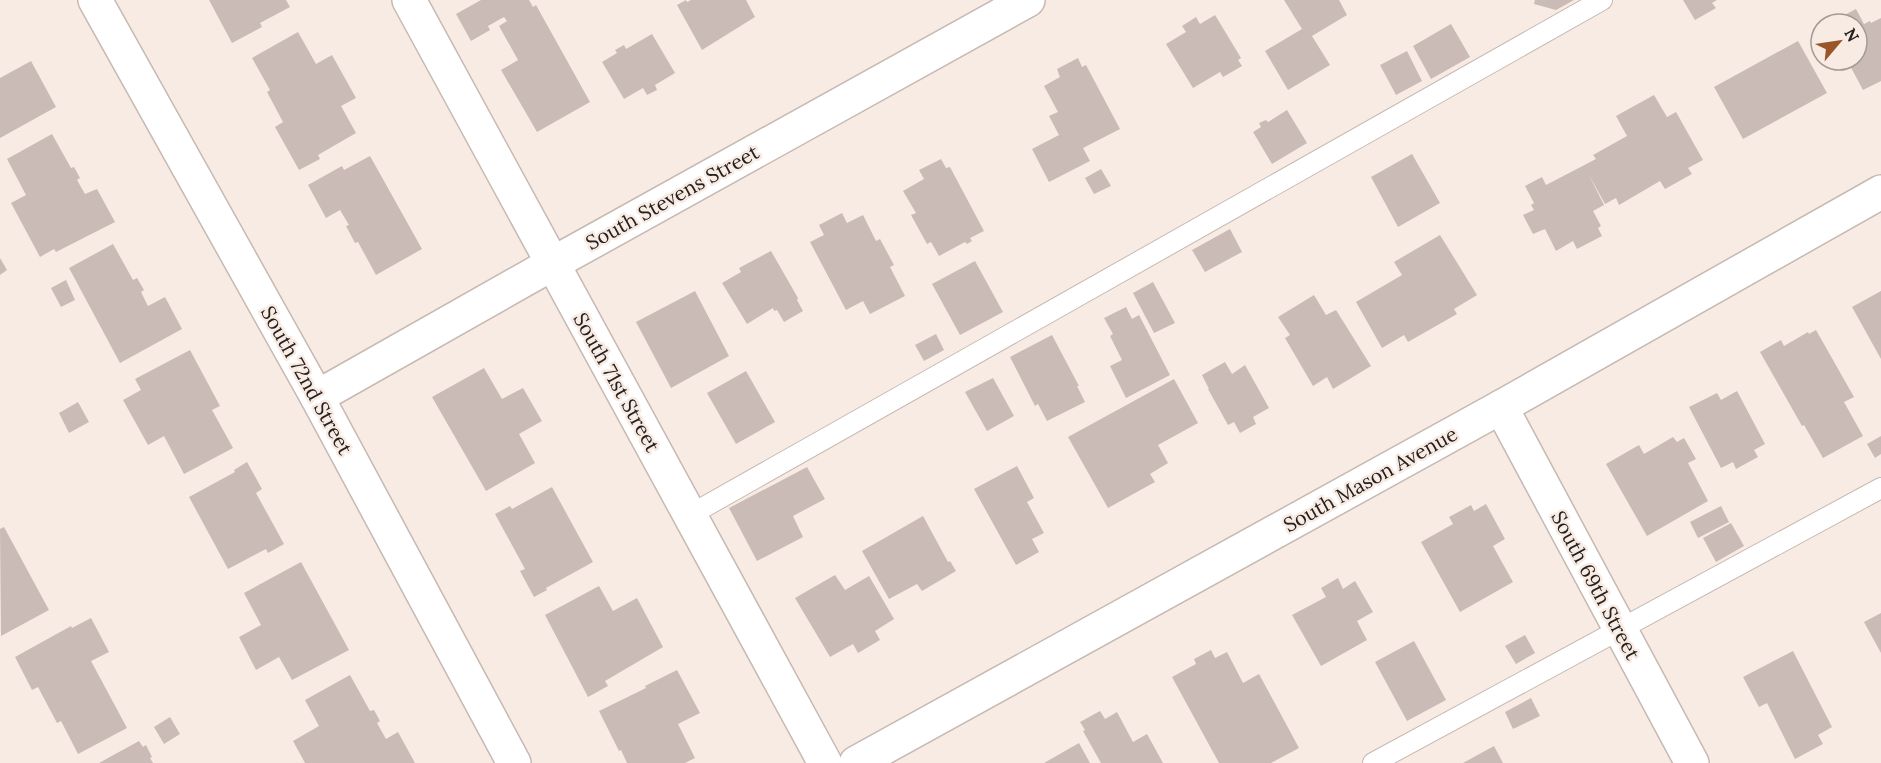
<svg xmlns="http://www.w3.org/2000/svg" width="1881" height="763" font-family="Lora,serif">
	<rect width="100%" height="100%" fill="#f8ebe4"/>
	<g fill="#cabbb7">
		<path d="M209,0H286L290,7L260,23L262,27L232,43Z"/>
		<path d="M481,0H529L533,7L536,5L590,102L537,132L501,70L518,60L499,26L507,21L504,17L488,26L490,30L471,41L456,14Z"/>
		<path d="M686,0L687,2L691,0H746L755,17L702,50L677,5Z"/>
		<path d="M1284,0H1339L1347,15L1312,36L1330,65L1288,90L1265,51L1302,29Z"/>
		<path d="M1535,0H1574L1556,10L1534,4Z"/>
		<path d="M1683,0H1717L1712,3L1716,8L1695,20Z"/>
		<path d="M1856,9L1864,24L1870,21L1871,23L1881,18V81L1863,90L1847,60H1857V24H1832L1831,22Z"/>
		<path d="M1215,15L1241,58L1238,60L1242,66L1223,77L1220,72L1193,88L1166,44L1186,32L1182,26L1196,17L1200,24Z"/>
		<path d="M1451,24L1470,57L1431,79L1413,46Z"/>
		<path d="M298,32L316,64L332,55L356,98L341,106L356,133L318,155L320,159L299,170L275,127L283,122L267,92L270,90L252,58Z"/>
		<path d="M652,34L675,73L655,85L657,90L647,95L643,88L624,99L602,62L617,53L615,50L624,45L626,49Z"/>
		<path d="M1798,41L1827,93L1743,139L1714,87Z"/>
		<path d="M1407,51L1422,81L1396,95L1380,65Z"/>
		<path d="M1078,58L1082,67L1086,65L1120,129L1083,148L1090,161L1049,182L1032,149L1059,135L1049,116L1058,112L1044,86L1060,77L1057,69Z"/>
		<path d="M31,61L56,107L0,138V78Z"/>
		<path d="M1654,95L1667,117L1676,112L1703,160L1688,168L1692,174L1665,189L1660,181L1619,205L1616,198L1605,204L1588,173L1604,205L1593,211L1601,226L1598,228L1602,236L1577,249L1573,241L1556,251L1545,229L1533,234L1523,215L1534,210L1531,205L1534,203L1525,186L1542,177L1546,185L1596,159L1593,155L1627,136L1616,116Z"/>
		<path d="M1287,110L1307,143L1272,164L1253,132L1261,127L1259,123L1266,120L1268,122Z"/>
		<path d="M52,134L71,168L74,167L80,178L77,180L85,194L97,189L115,222L56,252L54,249L40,257L11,203L26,195L7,159Z"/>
		<path d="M1412,154L1440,203L1398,227L1371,177Z"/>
		<path d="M370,156L422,249L376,275L358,242L355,243L346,226L349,225L340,210L326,218L308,185L342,166L344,170Z"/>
		<path d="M941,159L946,168L950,167L984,231L970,238L972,241L967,244L965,242L939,256L931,242L927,244L911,215L916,213L903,191L924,179L919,170Z"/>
		<path d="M1101,169L1111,186L1094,194L1085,178Z"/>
		<path d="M842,213L847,223L863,215L876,241L880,239L894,265L890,267L905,296L870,314L863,301L846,310L810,242L824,235L819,225Z"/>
		<path d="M1230,229L1242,252L1205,272L1192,250Z"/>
		<path d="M1440,235L1477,295L1454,309L1457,314L1408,342L1404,335L1382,348L1356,302L1402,275L1394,262Z"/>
		<path d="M113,244L133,280L137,278L144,290L141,292L148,306L165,297L182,329L120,363L69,268Z"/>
		<path d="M771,251L798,298L797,300L803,311L784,322L777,310L774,311L773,308L747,324L722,283L741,272L739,268Z"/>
		<path d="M0,258L7,270L0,275Z"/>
		<path d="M975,261L1003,312L960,335L932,284Z"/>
		<path d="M66,280L75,300L61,307L51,288Z"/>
		<path d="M1153,282L1175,323L1154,333L1133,293Z"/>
		<path d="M695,291L729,356L671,388L636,322Z"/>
		<path d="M1881,291V359L1852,307Z"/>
		<path d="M1314,295L1326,315L1336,310L1371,366L1333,389L1327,377L1313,386L1285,338L1290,335L1278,317Z"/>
		<path d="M1126,307L1132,319L1139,315L1170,375L1126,398L1110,366L1122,360L1110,336L1113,334L1104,318Z"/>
		<path d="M1816,330L1854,397L1844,402L1863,436L1823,458L1804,425L1802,426L1760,352L1781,340L1784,346L1808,332L1809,334Z"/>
		<path d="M936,334L944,350L924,361L915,345Z"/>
		<path d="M1052,335L1079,386H1077L1085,402L1047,421L1038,404L1035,406L1010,357Z"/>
		<path d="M190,350L220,406L212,410L233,448L184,474L164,436L148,445L123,400L141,390L135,379Z"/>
		<path d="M1225,362L1232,374L1245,365L1269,408L1253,417L1256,424L1240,433L1234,422L1228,425L1208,389H1209L1202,375Z"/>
		<path d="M484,368L502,399L523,388L542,421L519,434L535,463L486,491L432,397Z"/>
		<path d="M746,371L775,422L736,444L707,393Z"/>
		<path d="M993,378L1014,416L987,431L965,392Z"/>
		<path d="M1174,379L1198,423L1158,445L1168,463L1150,474L1155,482L1108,508L1068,437Z"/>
		<path d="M1737,391L1765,444L1754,450L1758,457L1736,469L1733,462L1721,468L1689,407L1717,393L1721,400Z"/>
		<path d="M78,402L89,422L69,433L59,413Z"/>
		<path d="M1881,436V454L1875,458L1867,444Z"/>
		<path d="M1673,437L1677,442L1684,438L1696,459L1688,463L1708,501L1647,536L1606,464L1639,445L1644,454Z"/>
		<path d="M247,462L262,489L256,493L284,544L268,553L266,549L228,569L189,497L235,472L234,470Z"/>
		<path d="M1017,466L1034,498L1027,502L1044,533L1032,539L1039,552L1016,565L974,489Z"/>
		<path d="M807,467L825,499L793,516L803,537L757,561L729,508Z"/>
		<path d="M552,487L593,562L546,588L547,590L534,597L520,571L525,569L495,514L510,506L512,509Z"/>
		<path d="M1486,504L1505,539L1493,546L1513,582L1460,612L1421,542L1453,524L1449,517L1471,505L1474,511Z"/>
		<path d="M1721,506L1729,522L1698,538L1690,522Z"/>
		<path d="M923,516L948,562L950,561L956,571L922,591L917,584L889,599L862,551Z"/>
		<path d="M1731,523L1744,546L1716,562L1703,538Z"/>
		<path d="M4,527L49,610L1,636L0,529Z"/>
		<path d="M301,562L349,650L292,680L279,657L256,670L239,637L261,625L244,593Z"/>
		<path d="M835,575L845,590L869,576L894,619L875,631L880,640L858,653L853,644L830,657L795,598Z"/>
		<path d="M1338,578L1343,589L1355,581L1373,612L1357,621L1367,640L1321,666L1292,615L1326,597L1321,588Z"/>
		<path d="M599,586L613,611L637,598L663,647L605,681L608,686L588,697L545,615Z"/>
		<path d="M1881,613V653L1864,622Z"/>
		<path d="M91,618L109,652L91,661L127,728L78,754L61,721L57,723L38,687L32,690L15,657L71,626L72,628Z"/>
		<path d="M1525,635L1535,653L1516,664L1505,646Z"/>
		<path d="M1414,641L1446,700L1407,721L1375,662Z"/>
		<path d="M1211,650L1215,658L1227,652L1243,683L1259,674L1299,748L1271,763H1219L1172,677L1196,664L1194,659Z"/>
		<path d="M1793,651L1832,727L1818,735L1823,744L1795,759L1767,703L1759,707L1743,677Z"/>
		<path d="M677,670L700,713L678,724L695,758L685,763H627L621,750L619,751L599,711L646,688L645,686Z"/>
		<path d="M350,675L370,711L374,710L380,721L377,723L386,739L398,732L415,763H305L293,741L319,726L305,700Z"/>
		<path d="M1531,698L1540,716L1513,729L1505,712Z"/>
		<path d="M1100,711L1105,719L1117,712L1133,742L1147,734L1163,763H1101L1083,731L1085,730L1080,722Z"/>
		<path d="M170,717L180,734L164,744L154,727Z"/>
		<path d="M139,741L143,747L146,745L152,757L150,758L153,763H99Z"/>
		<path d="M1079,743L1090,763H1044Z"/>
		<path d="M1494,746L1503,763H1463Z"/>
	</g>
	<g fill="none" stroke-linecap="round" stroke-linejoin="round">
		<g stroke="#c6b9b2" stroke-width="22">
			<g id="lane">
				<path d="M690,515L1602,0"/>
				<path d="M1373,763L1881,488"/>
			</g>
		</g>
		<g stroke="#c6b9b2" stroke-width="36">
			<g id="street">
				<path d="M95,0L317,397L514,763"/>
				<path d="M409,0L825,763"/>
				<path d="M317,397L552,264L1028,0"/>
				<path d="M1501,407L1692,763"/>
				<path d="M856,763L1501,407L1881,192"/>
			</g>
		</g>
		<use href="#lane" stroke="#fff" stroke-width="20"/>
		<use href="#street" stroke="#fff" stroke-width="33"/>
	</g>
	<g text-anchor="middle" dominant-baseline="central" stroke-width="5" stroke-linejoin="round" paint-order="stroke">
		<g font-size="20" fill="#25201d" stroke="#f8ebe4">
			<text transform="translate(672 197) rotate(-29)">South Stevens Street</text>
			<text transform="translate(307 380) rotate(61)">South 72nd Street</text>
			<text transform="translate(617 382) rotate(61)">South 71st Street</text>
			<text transform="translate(1370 479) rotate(-29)">South Mason Avenue</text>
			<text transform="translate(1596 585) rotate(62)">South 69th Street</text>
		</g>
	</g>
	<g transform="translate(1839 42) rotate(61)"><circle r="28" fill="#f8ebe4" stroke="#a49a94" stroke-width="1.5"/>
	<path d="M0-4.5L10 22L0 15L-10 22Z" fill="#9a5529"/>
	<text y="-9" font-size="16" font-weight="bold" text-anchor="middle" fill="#25201d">N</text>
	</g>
</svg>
